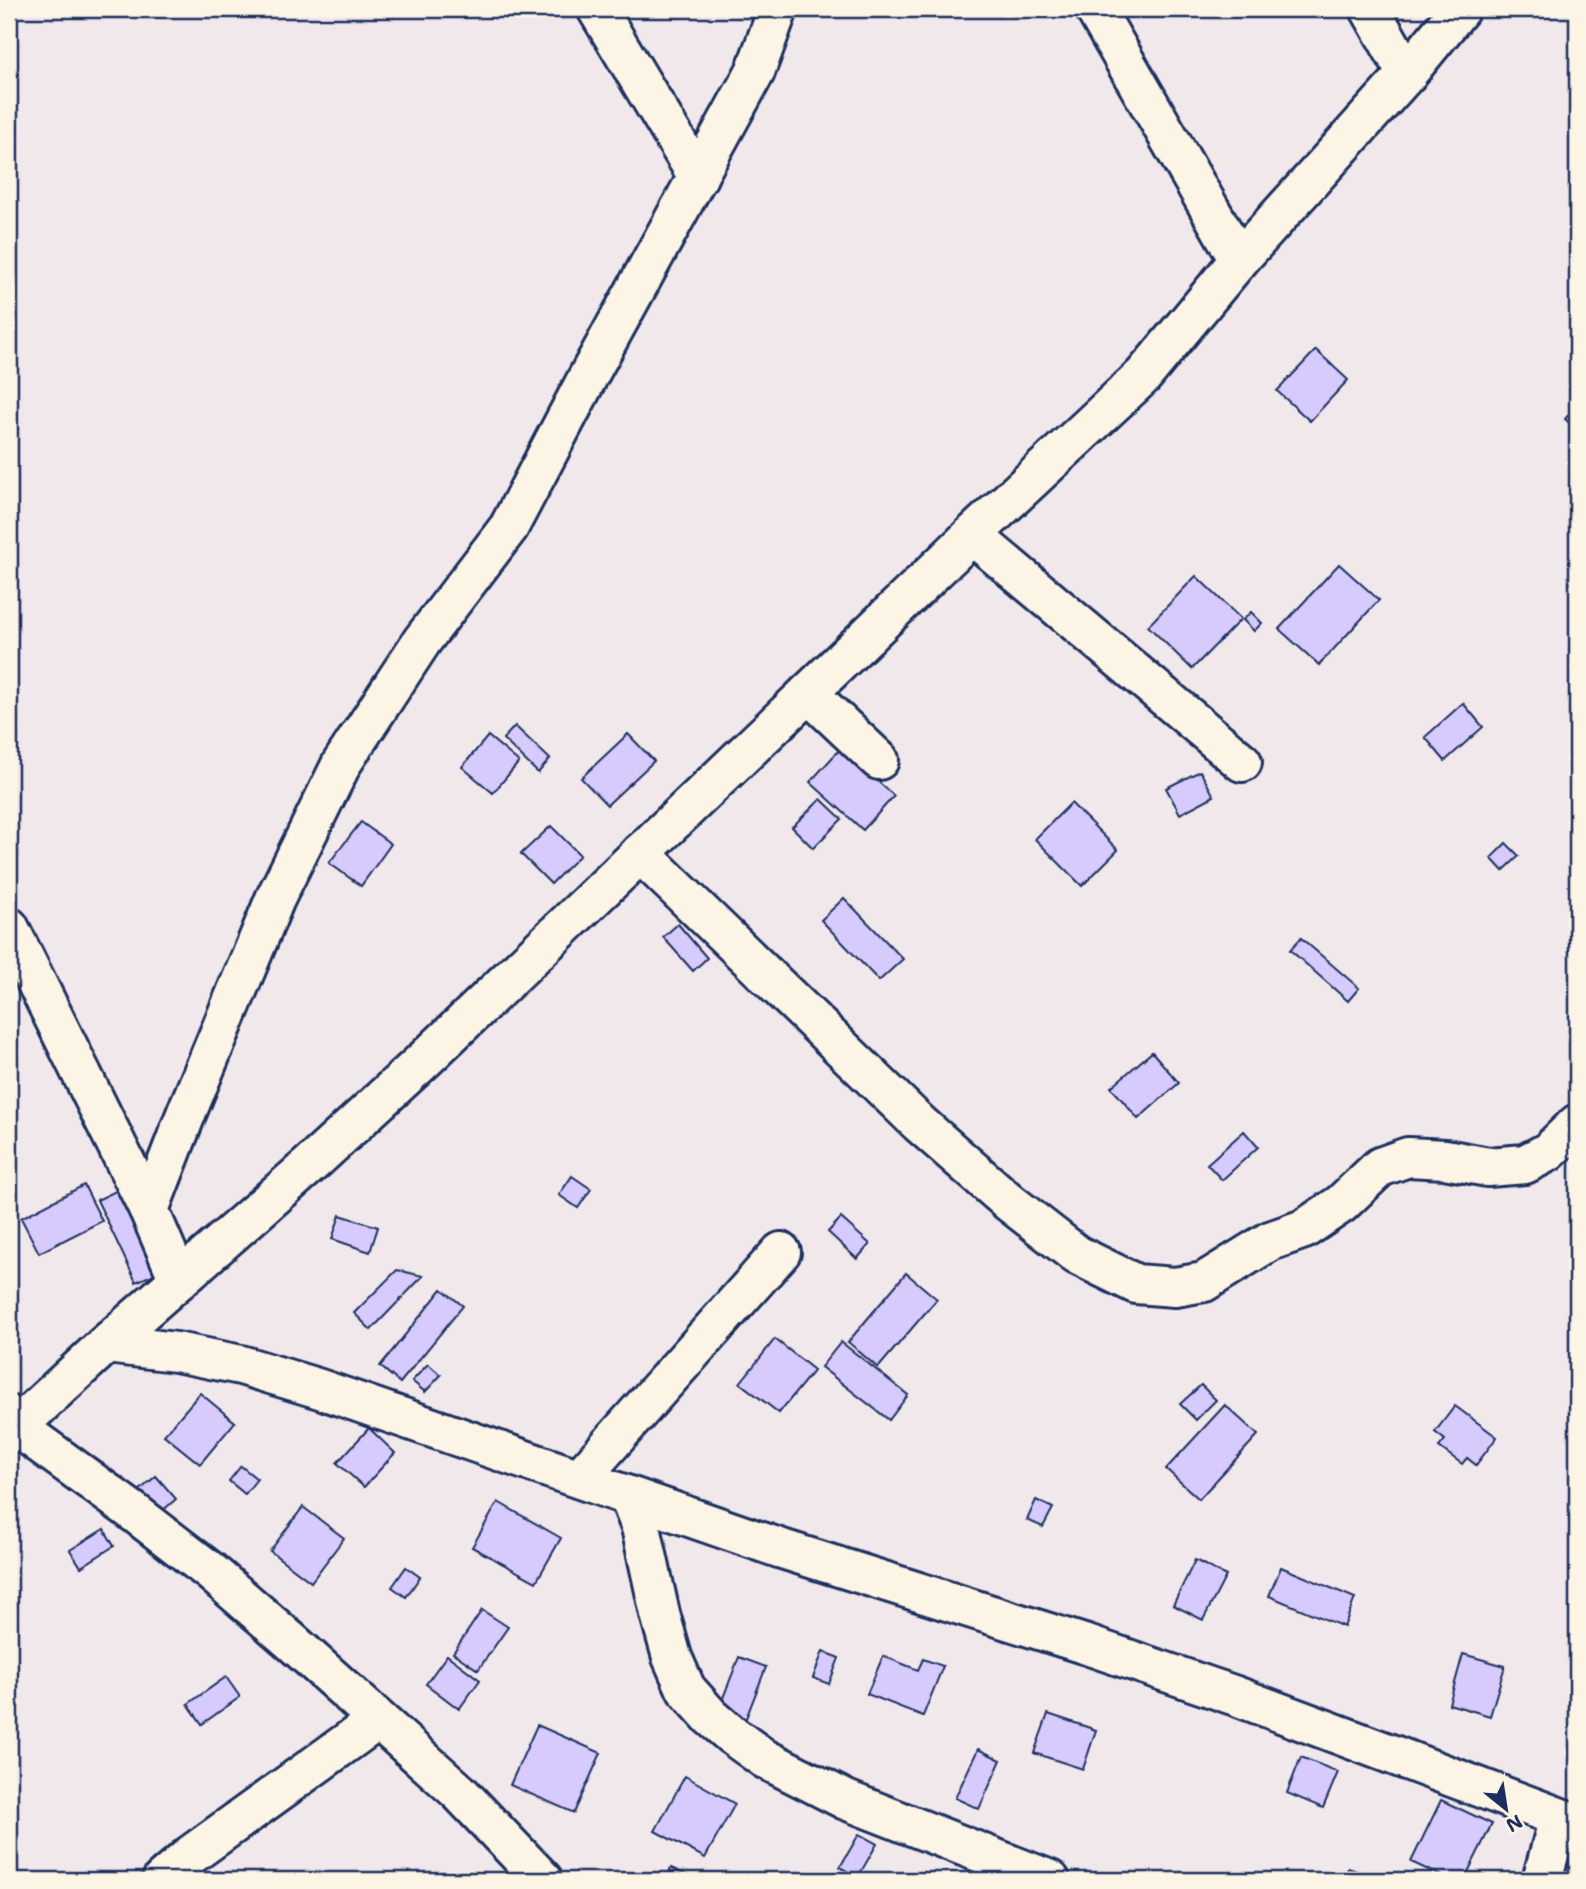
<svg xmlns="http://www.w3.org/2000/svg" width="1586" height="1889" font-family="'Shantell Sans',sans-serif">
	<rect width="100%" height="100%" fill="#f1e8ec"/>
	<filter id="ink" filterUnits="userSpaceOnUse"><feTurbulence type="fractalNoise" baseFrequency=".0143" numOctaves="2"/><feDisplacementMap in="SourceGraphic" scale="14" xChannelSelector="R" yChannelSelector="G"/><feConvolveMatrix kernelMatrix="1 2 1 2 8 2 1 2 1" color-interpolation-filters="sRGB"/></filter>
	<g filter="url(#ink)">
		<g fill="#d7cbfd" stroke="#1b2f5e" stroke-width="2">
			<path d="M1316,350L1348,380L1310,421L1277,391Z"/>
			<path d="M1577,405V430L1565,419Z"/>
			<path d="M1339,564L1379,600L1319,665L1279,629Z"/>
			<path d="M1196,576L1241,619L1192,669L1148,626Z"/>
			<path d="M1251,612L1262,623L1254,631L1243,620Z"/>
			<path d="M1463,703L1483,727L1445,761L1425,737Z"/>
			<path d="M515,726L550,759L538,773L503,739Z"/>
			<path d="M628,734L654,761L607,805L581,778Z"/>
			<path d="M488,736L519,762L493,793L462,767Z"/>
			<path d="M841,748L894,796L863,830L810,782Z"/>
			<path d="M1200,771L1214,796L1180,814L1166,788Z"/>
			<path d="M821,799L842,819L813,848L792,827Z"/>
			<path d="M1071,803L1118,850L1082,886L1035,839Z"/>
			<path d="M361,822L391,844L361,886L329,863Z"/>
			<path d="M551,826L580,855L551,884L521,854Z"/>
			<path d="M1506,843L1519,856L1503,871L1491,858Z"/>
			<path d="M844,898L903,959L879,981L821,920Z"/>
			<path d="M678,924L707,958L693,971L663,937Z"/>
			<path d="M1301,938L1359,988L1348,1001L1290,950Z"/>
			<path d="M1152,1052L1179,1083L1138,1119L1111,1087Z"/>
			<path d="M1244,1131L1258,1147L1222,1180L1207,1164Z"/>
			<path d="M572,1176L591,1189L578,1208L559,1195Z"/>
			<path d="M84,1185L102,1221L39,1253L21,1218Z"/>
			<path d="M120,1189L159,1272L136,1282L97,1200Z"/>
			<path d="M340,1215L378,1227L370,1252L332,1239Z"/>
			<path d="M841,1218L870,1244L857,1259L828,1232Z"/>
			<path d="M397,1270L423,1276L371,1330L354,1313Z"/>
			<path d="M906,1273L937,1299L878,1368L848,1342Z"/>
			<path d="M442,1289L463,1306L400,1383L380,1366Z"/>
			<path d="M775,1339L814,1370L779,1413L740,1383Z"/>
			<path d="M841,1342L908,1395L889,1420L821,1367Z"/>
			<path d="M428,1364L441,1375L425,1392L412,1381Z"/>
			<path d="M1201,1385L1216,1400L1196,1420L1180,1404Z"/>
			<path d="M200,1393L235,1422L200,1464L164,1435Z"/>
			<path d="M1225,1405L1258,1435L1199,1499L1166,1469Z"/>
			<path d="M1455,1406L1497,1437L1476,1465L1467,1458L1462,1464L1439,1447L1445,1440L1435,1432Z"/>
			<path d="M369,1428L395,1453L364,1487L337,1463Z"/>
			<path d="M241,1466L257,1479L245,1494L229,1481Z"/>
			<path d="M156,1476L176,1499L151,1521L131,1498Z"/>
			<path d="M1036,1500L1053,1508L1043,1527L1027,1520Z"/>
			<path d="M498,1502L561,1538L536,1582L472,1547Z"/>
			<path d="M303,1507L344,1538L311,1582L270,1551Z"/>
			<path d="M104,1529L114,1546L81,1567L70,1550Z"/>
			<path d="M1195,1560L1226,1576L1203,1620L1173,1605Z"/>
			<path d="M406,1567L420,1577L406,1597L392,1587Z"/>
			<path d="M1281,1567L1355,1598L1344,1627L1269,1596Z"/>
			<path d="M482,1610L508,1627L478,1670L453,1653Z"/>
			<path d="M823,1651L839,1658L829,1684L813,1678Z"/>
			<path d="M1463,1654L1505,1666L1490,1716L1449,1704Z"/>
			<path d="M447,1655L480,1680L459,1709L426,1684Z"/>
			<path d="M883,1656L918,1670L923,1659L943,1666L923,1716L867,1694Z"/>
			<path d="M739,1657L766,1667L743,1726L716,1716Z"/>
			<path d="M226,1677L240,1697L202,1724L188,1704Z"/>
			<path d="M1048,1714L1096,1730L1083,1769L1034,1753Z"/>
			<path d="M537,1725L601,1753L574,1813L510,1785Z"/>
			<path d="M978,1749L1001,1760L979,1809L955,1798Z"/>
			<path d="M1301,1757L1338,1772L1323,1808L1287,1793Z"/>
			<path d="M685,1776L735,1804L705,1858L655,1831Z"/>
			<path d="M1441,1800L1492,1824L1464,1880H1450L1411,1862Z"/>
			<path d="M859,1834L877,1844L858,1877L840,1867Z"/>
			<path d="M671,1868L698,1880H666Z"/>
			<path d="M1348,1868L1383,1880H1344Z"/>
		</g>
		<g fill="none" stroke-linecap="round" stroke-linejoin="round">
			<g stroke="#1b2f5e" stroke-width="44">
				<g id="minor">
					<path d="M597,9L698,177"/>
					<path d="M1095,9L1239,260"/>
					<path d="M1370,9L1407,74"/>
					<path d="M972,535L1242,762"/>
					<path d="M808,693L879,760"/>
					<path d="M640,853L920,1124L1009,1202L1077,1255L1136,1284L1175,1287L1204,1282L1270,1241L1304,1229L1341,1204L1380,1167L1408,1157L1445,1159L1488,1167L1525,1164L1548,1152L1577,1124"/>
					<path d="M9,927L149,1210"/>
					<path d="M179,1280L149,1210L186,1114L275,899L342,763L422,641L509,527L591,371L755,72L778,9"/>
					<path d="M106,1344L176,1352L241,1365L320,1389L782,1549L1087,1645L1236,1696L1577,1824"/>
					<path d="M9,1415L17,1427L131,1510L210,1571L292,1642L459,1792L543,1880"/>
					<path d="M9,1434L106,1344L312,1163L424,1060L808,693L972,535L1143,376L1239,260L1407,74L1460,9"/>
					<path d="M580,1478L781,1252"/>
					<path d="M629,1497L641,1527L660,1614L672,1657L686,1689L711,1717L733,1736L765,1759L846,1800L1050,1880"/>
					<path d="M162,1880L192,1854L378,1720"/>
					<path d="M1542,1880L1559,1818"/>
				</g>
			</g>
			<use href="#minor" stroke="#fcf5e5" stroke-width="38"/>
		</g>
	</g>
	<rect width="1586" height="1889" fill="none" stroke="#fcf5e5" stroke-width="35"/>
	<rect x="18" y="18" width="1551" height="1854" fill="none" stroke="#1b2f5e" stroke-width="2.5" filter="url(#ink)"/>
	<g transform="translate(1506 1809) rotate(150)" stroke="#fcf5e5" stroke-width="5" paint-order="stroke">
	<path d="M0-5L12 26L0 18L-12 26Z" fill="#1b2f5e"/>
	<text y="-10" font-size="19" font-weight="bold" text-anchor="middle" fill="#1b2f5e">N</text>
	</g>
</svg>
